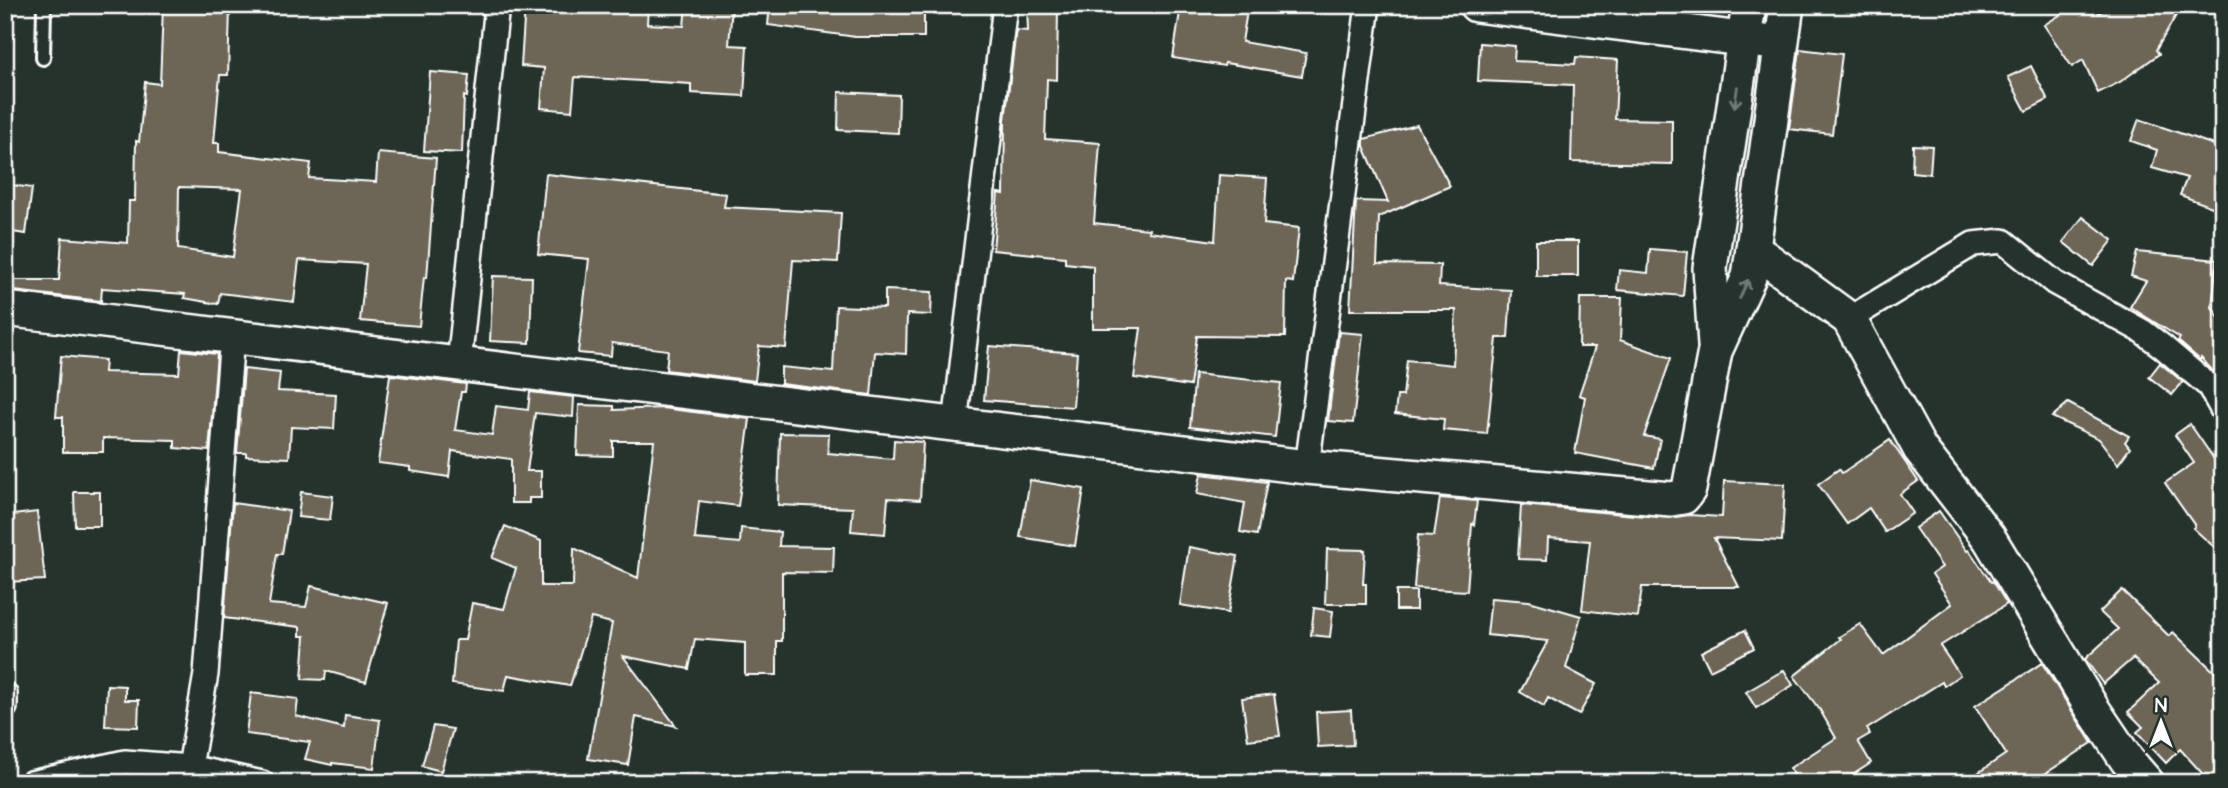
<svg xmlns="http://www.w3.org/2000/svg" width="2228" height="788" font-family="'Architects Daughter',sans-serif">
	<rect width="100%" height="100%" fill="#26332d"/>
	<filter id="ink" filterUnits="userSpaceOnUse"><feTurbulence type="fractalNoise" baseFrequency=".0143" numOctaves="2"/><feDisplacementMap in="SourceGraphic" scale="14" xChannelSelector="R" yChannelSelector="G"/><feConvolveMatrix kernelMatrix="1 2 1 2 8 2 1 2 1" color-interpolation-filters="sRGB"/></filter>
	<g filter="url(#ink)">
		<g fill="#6d6656" stroke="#fff" stroke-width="2" fill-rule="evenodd">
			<path d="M525,5H648L647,24L684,26L686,5H732L729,45L747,46L744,96L691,93V84L575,77L572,111L541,108L544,68L521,66Z"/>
			<path d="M770,5H924V37H856L768,25Z"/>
			<path d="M1027,5H1058L1057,80L1047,79L1045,139L1100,143L1094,223L1149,229L1148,232L1215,241L1219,175L1267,178L1264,224L1299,228L1293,282L1286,281L1285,337L1197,336L1190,386L1134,378L1141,328H1093V266L1065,263V257L993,250L998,193L1004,194L1005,120L1016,30L1028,31Z"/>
			<path d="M1181,5H1248L1242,42L1306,53L1302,76L1225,63L1224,66L1173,58Z"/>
			<path d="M2076,5H2093L2099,13L2110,5H2182L2156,50L2159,54L2120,82L2098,93L2083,60L2072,67L2044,25Z"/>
			<path d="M163,7L230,9L228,75H220L214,143H219V152L311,163L309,178L376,182L378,153L436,158L427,278L424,277L419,326L360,321L366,264L299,260L294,302L220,293L218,304L184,298L185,294L102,288L101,301L5,290V280H59L62,238L128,243L129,201H135L136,141L139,142L145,82L160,84ZM179,187L242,189L233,257L178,249Z"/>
			<path d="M1480,43L1515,46L1514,61L1575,64L1576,57L1618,60L1615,119L1672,120V164L1571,162L1573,85L1478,81Z"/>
			<path d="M1800,49L1842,54L1832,134L1789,129Z"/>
			<path d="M2031,66L2048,100L2026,111L2008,77Z"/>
			<path d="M430,72L469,75L467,97L464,96L462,153L424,151Z"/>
			<path d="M839,92L899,95L898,133L838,130Z"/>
			<path d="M2139,119L2223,148V211L2180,195L2187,178L2152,168L2157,150L2131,141Z"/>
			<path d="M1417,125L1450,186L1379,217L1377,264L1440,265L1439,286L1511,290L1508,338H1497L1487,434L1443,430L1444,419L1395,414L1397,396H1403L1407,360L1453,365L1456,310H1350L1356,201L1388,202L1364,146V139Z"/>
			<path d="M1913,145L1932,146L1930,174L1912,172Z"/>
			<path d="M546,174L726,194L724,207L841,213L838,262L793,260L786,348L759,346L755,381L666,370L668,350L612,343L611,356L578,353L589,259L538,254Z"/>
			<path d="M5,184L32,188L26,234L5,231Z"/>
			<path d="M2083,217L2113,240L2093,266L2063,242Z"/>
			<rect x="1536" y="241" width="42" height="35"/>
			<path d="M1650,249L1687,252L1683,296L1617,290L1619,270L1648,273Z"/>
			<path d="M2137,252L2217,260L2212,307L2223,324V382L2201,358L2200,360L2178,341L2180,338L2130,307L2146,281L2131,276Z"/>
			<path d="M493,276L532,277L530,343L490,341Z"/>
			<path d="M885,290L932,292L931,315L907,314L906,354L875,352L871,395L781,384V367L833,372L836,306L885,308Z"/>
			<path d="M1580,298H1622L1620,340L1671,358L1644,436L1660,439L1654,468L1575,453L1585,397L1579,395L1595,347H1579Z"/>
			<path d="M1339,332L1363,334L1353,423L1328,421Z"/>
			<path d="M989,346L1077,353L1073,407L984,400Z"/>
			<path d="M181,350L217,354L209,451L175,448V440L103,438V452H63V417H56L61,356L105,360L104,372L179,374Z"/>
			<path d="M2160,363L2183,382L2172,395L2149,377Z"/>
			<path d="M244,369L280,373L278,391L336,394L334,429L291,427L289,458L246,456V453H237Z"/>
			<path d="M1195,374L1281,383L1275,437L1190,427Z"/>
			<path d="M390,375L466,384L465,392H461L455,430L492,435L496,406L528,410L530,392L574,397L573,417L535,413L527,471H541V498H529V503H511V459L452,451L449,477L410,471V467L378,463Z"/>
			<path d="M2068,403L2129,436L2125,442L2130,448L2118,464L2099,439L2052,417Z"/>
			<path d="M579,405L614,406V410L662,408L750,419L738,506L699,501L695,539L740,543L741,528L780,532L779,546L834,547L833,573L782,572V641H777V675H745V643L695,639L689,669L623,656L676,726L636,717L628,765L588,759L612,623L591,618L570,686L508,675L504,691L452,684L456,640H465L472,603L504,609L516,568L492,558L505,526L541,541V586H573L574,548L638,578L654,441H613V456L577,455Z"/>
			<path d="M2190,424L2223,472V486L2215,495L2223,502V555L2193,528L2195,526L2165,483L2194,463L2175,435Z"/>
			<path d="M780,433L829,434L828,453L893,459L894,440L923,442L920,500L888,498L885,534L851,531L853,508L778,505Z"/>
			<path d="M1890,440L1918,481L1900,494L1913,513L1885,532L1869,508L1847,524L1818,484L1839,469L1842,473Z"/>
			<path d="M1201,474L1267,482L1257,535L1240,532L1245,503L1197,494Z"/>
			<path d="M1030,480L1084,489L1075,546L1020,537Z"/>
			<path d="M1724,481L1785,484L1782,541L1714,538L1739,587H1642L1638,617L1582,610L1590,541L1548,538L1547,560L1518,559L1521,505L1669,518L1689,515L1722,517Z"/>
			<path d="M74,492H100V526H75Z"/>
			<path d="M301,492L333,496L330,520L298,517Z"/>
			<path d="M1440,498L1477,501L1474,525L1472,524L1467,591L1414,588L1418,535L1434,536Z"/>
			<path d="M233,503L289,511L282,554H277L269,604L306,607L311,586L388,603L366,682L326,671L325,680L302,679L305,636H300V627L224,618Z"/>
			<path d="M1939,511L1967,551L1969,550L1991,582L1993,581L2007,604L1940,646L1960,675L1944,686L1942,682L1867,729L1870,734L1858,741L1871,763L1840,783H1799L1790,768L1836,738L1820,710L1794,676L1841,639L1839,637L1860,624L1883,655L1952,604L1932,574L1942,567L1915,528Z"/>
			<path d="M37,512L45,580L5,582V516Z"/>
			<path d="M1189,547L1238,556L1228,613L1180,605Z"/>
			<path d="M1327,549L1365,550L1363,584H1366V604H1325Z"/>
			<path d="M2122,590L2169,636L2173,632L2223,680V783H2211L2180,749L2166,763L2137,732L2143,727L2128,712L2159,683L2133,658L2103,684L2085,659L2118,629L2100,612Z"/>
			<rect x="1396" y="591" width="20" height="19"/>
			<path d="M1491,598L1529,601L1581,616L1566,668L1596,684L1579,715L1548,698L1544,706L1520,692L1548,641L1487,635Z"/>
			<path d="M1314,608L1333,611L1330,637L1311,635Z"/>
			<path d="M1745,630L1754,648L1710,670L1701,652Z"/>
			<path d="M2042,663L2092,743L2031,783H1963L2006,754L1975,706Z"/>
			<path d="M1784,670L1793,685L1756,708L1746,692Z"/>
			<path d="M107,685L125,686V700H139L138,727L105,726Z"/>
			<path d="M251,693L298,699L296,716L344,728L345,715L380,720L374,768L332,763V765L305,759L310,742L246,734Z"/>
			<path d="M1274,694L1280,736L1248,740L1242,698Z"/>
			<path d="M1351,710L1353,745L1318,747L1316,712Z"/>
			<path d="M433,726L453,729L441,771L422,766Z"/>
		</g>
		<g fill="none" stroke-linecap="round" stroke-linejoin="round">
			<g stroke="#fff" stroke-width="18">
				<path id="lane" d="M43,58L44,5"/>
			</g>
			<g stroke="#fff" stroke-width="28">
				<g id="street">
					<path d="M1849,319L1973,244L2003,241L2055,283L2142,331L2163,347L2209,386L2223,411"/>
					<path d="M459,364L497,5"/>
					<path d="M955,424L1005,5"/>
					<path d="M1307,467L1368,5"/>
					<path d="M5,694V707"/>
					<path d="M190,767L206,674L232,336"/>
					<path d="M31,783L125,762L190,767L262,783"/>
				</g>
			</g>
			<g stroke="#fff" stroke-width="38">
				<g id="secondary">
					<path d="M1476,5L1765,42"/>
					<path d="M1753,249L1849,319L1920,449L1989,538L2092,708L2127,760L2147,783"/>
					<path d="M5,309L1307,467L1671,499L1683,497L1689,489L1715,351L1749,277L1787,5"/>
					<path d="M1715,345L1710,268L1749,5"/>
				</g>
			</g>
			<use href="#lane" stroke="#26332d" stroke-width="12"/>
			<use href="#street" stroke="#26332d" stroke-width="23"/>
			<use href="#secondary" stroke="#26332d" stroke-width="33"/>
		</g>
		<defs><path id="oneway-shaft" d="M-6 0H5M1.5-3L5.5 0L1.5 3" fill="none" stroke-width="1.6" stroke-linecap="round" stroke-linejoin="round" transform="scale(1.75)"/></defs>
		<g stroke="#727a76">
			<use href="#oneway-shaft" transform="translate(1736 97) rotate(98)"/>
			<use href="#oneway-shaft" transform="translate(1744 289) rotate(-66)"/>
		</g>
	</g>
	<rect width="2228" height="788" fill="none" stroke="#26332d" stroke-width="28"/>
	<rect x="14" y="14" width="2200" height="760" fill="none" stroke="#fff" stroke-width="2.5" filter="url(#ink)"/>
	<g transform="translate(2161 722)" stroke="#26332d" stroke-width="5" paint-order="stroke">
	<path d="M0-5L12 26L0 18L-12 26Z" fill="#ffffff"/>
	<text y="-10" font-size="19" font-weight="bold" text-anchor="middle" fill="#ffffff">N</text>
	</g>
</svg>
